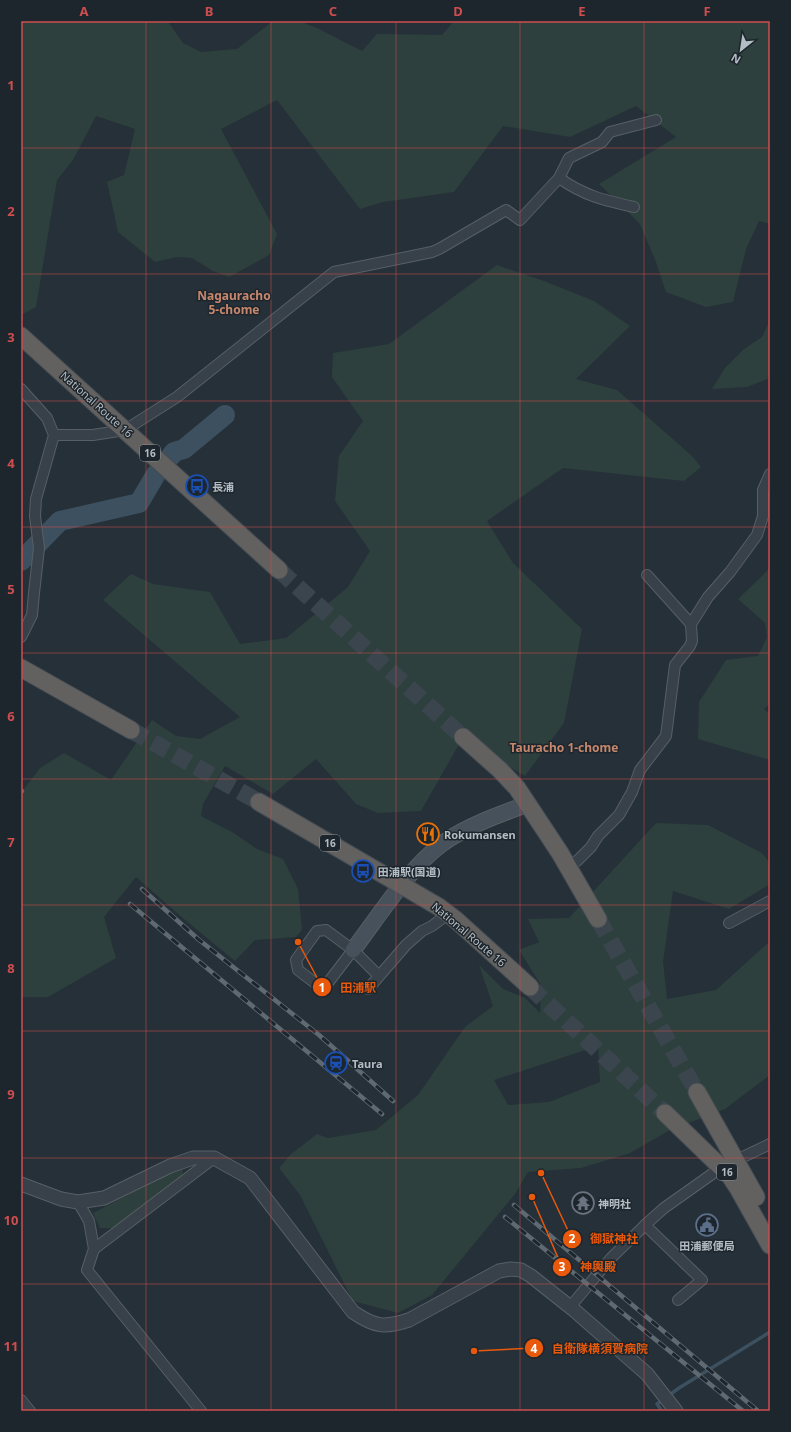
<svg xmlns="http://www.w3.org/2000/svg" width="791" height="1432" font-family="'Noto Sans','Noto Sans JP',sans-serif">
	<rect width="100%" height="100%" fill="#253038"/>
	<g fill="#2d403d" fill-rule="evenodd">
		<path d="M21,21H174L169,23L183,43L201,52L237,49L273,21H299L317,28L362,51L377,34L442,35L454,21H770V224L759,221L746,249L733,302L706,307L666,292L656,262L640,224L599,184L676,137L636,106L570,137L503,126L454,192L383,202L360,209L277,100L221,129L277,234L269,255L229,277L213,271L192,258L177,257L155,262L118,232L107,182L124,175L135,129L96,116L73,160L57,180L36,307L21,315Z"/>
		<path d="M497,265L544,281L594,301L630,326L576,379L617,390L692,456L701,467L684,481L563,468L487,521L513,563L582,629L564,723L525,776L462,739L421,811L378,813L356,804L316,759L273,794L225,766L203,804L201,816L232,832L257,849L283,859L298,889L302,930L296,937L255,940L235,961L184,919L136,877L104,917L116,958L48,997H21V793L40,768L64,753L111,780L152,720L176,736L200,739L240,717L103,600L131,574L153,584L210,592L240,644L286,638L348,587L370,551L335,501L339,456L363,421L332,377L333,353L389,344Z"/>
		<path d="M770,320V378L747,387L712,389L725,368L744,349L762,337Z"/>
		<path d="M770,564V704L764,709L770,714V760L698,739L699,702L726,660L758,656L767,637L765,623L738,599L767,571Z"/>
		<path d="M656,823L708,825L762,853L770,863V884L729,909L673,891L663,962L667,999L716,990L770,941V1075L725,1109L670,1130L630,1153L581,1168L528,1172L515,1194L432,1295L398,1313L353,1301L300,1195L279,1168L291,1154L317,1134L328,1138L376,1130L418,1095L465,1027L493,1006L479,965L503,989L525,998L540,1013L541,985L519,950L539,942L528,919L569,918ZM598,1046L600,1082L549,1102L508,1105L494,1080Z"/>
		<path d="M180,1168L183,1170L182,1176L114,1228H100L93,1213Z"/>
	</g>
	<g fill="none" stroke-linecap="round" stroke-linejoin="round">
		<path stroke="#3d505f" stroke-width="3.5" d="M662,1411L657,1404L679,1388L770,1332"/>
		<g stroke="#3d505f" stroke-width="20">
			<path d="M171,456L174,452L184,449L225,415"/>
			<path d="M21,561L60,521L139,503L156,474"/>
		</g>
		<g stroke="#3a454d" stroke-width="17" stroke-dasharray="17 8" stroke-linecap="butt">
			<path d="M279,570L463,737"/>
			<path d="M131,730L259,802"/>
			<path d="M598,919L697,1092"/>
			<path d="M530,987L665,1113"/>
		</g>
		<g stroke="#575f66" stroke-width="12">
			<g id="minor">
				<path d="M559,178C585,196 603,200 634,207"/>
				<path d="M21,389L47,418L54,435L36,499L35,516L39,548L34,593L32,615L21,637"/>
				<path d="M54,435H93L125,430L177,397L334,272L432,252L439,249L506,210L520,220L559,178L569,158L602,142L610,132L656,120"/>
				<path d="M647,575L691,624"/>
				<path d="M569,866L578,860L591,847L598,836L619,815L632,792L640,770L666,736L675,665L690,646L692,641L691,624L708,597L730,572L757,535L763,516V490L770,474"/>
				<path d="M729,923L770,901"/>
				<path d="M326,930L353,950L327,984L319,986L298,970L296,960L317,931Z"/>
				<path d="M353,950L379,976"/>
				<path d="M368,989L406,945L422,931L432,926L448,914"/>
				<path d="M78,1202L89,1221L94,1249L87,1270L201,1411"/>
				<path d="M645,1225L702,1280L678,1300"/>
				<path d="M94,1249L214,1158"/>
				<path d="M570,1307L611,1258L645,1225L664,1208L722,1167L770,1144"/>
				<path d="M21,1400L30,1411"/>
			</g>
		</g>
		<g stroke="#575f66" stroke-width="15">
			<path id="tertiary" d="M21,1184L61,1199L78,1202L104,1198L170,1166L193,1158H214L250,1178L353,1312C375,1327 384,1328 409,1320L499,1271L511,1269L521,1270L531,1276L574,1310L647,1374L676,1411"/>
		</g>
		<g stroke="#575f66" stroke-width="17">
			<path id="secondary" d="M353,950C379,916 408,869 443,843C467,826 500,814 528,804"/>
		</g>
		<g stroke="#444c53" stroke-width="19">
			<g id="trunk">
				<path d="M21,336L279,570"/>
				<path d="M21,668L131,730"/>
				<path d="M463,737L500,770L517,788L560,853L598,919"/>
				<path d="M259,802L439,907L456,920L530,987"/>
				<path d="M697,1092L756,1197"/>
				<path d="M665,1113L730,1176L738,1188L770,1245"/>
			</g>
		</g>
		<use href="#minor" stroke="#384149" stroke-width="10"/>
		<use href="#tertiary" stroke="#384149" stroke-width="13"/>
		<use href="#secondary" stroke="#47515b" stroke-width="15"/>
		<use href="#trunk" stroke="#62615f" stroke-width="17"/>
		<g stroke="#5f6972" stroke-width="4.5">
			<g id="rail">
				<path d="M21,791H22"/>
				<path d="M142,889L198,939L319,1035L393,1101"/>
				<path d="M130,904L382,1114"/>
				<path d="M514,1205L758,1411"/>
				<path d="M505,1217L743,1411"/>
			</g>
		</g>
		<use href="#rail" stroke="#1e262d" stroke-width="3" stroke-dasharray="9" stroke-linecap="butt"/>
	</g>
	<path fill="none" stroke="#ce4d4f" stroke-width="1" stroke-opacity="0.55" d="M146,21V1411M271,21V1411M396,21V1411M520,21V1411M644,21V1411M21,148H770M21,274H770M21,401H770M21,527H770M21,653H770M21,779H770M21,905H770M21,1031H770M21,1158H770M21,1284H770"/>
	<defs>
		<g id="bus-ring" transform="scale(1.15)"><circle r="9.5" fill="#1e262d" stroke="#1a4fb4" stroke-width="1.5"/><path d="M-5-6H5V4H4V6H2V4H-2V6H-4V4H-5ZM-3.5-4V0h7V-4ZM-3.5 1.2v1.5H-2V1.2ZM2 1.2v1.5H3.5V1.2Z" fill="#1a4fb4"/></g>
		<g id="restaurant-ring" transform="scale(1.15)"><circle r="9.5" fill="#1e262d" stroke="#e8710a" stroke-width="1.5"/><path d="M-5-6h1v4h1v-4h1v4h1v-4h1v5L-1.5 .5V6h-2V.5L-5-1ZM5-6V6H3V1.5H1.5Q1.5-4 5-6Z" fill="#e8710a"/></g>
		<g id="station-ring" transform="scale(1.15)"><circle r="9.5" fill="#1e262d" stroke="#1a4fb4" stroke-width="1.5"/><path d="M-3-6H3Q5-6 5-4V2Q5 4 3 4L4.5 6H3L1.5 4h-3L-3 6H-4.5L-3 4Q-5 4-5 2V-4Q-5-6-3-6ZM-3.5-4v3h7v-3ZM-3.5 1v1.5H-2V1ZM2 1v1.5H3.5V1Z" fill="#1a4fb4"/></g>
		<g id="temple-ring" transform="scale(1.15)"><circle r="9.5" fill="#1e262d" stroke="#6b7280" stroke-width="1.5"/><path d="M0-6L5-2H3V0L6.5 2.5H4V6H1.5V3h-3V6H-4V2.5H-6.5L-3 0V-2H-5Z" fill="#6b7280"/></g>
		<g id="civic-ring" transform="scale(1.15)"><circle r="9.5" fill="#1e262d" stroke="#5c6f8a" stroke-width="1.5"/><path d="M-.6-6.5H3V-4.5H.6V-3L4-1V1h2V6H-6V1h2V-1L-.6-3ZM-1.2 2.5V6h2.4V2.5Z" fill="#5c6f8a"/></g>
	</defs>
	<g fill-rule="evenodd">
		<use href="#bus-ring" x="197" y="486"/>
		<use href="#restaurant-ring" x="428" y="834"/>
		<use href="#bus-ring" x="363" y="871"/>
		<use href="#station-ring" x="336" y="1063"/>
		<use href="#temple-ring" x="583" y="1203"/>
		<use href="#civic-ring" x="707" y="1225"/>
	</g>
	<g text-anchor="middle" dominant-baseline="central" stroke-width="3" stroke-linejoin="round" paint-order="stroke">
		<g fill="#1e262d" stroke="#878f97" stroke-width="1">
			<rect x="140" y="445" width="20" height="16" rx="3"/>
			<rect x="320" y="835" width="20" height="16" rx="3"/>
			<rect x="717" y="1164" width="20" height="16" rx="3"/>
		</g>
		<g font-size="10" font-weight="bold" fill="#b4bcc4">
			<text x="150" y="453">16</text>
			<text x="330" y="843">16</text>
			<text x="727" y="1172">16</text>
		</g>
		<g font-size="11" fill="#b4bcc4" stroke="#1e262d">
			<text transform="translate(97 404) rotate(42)">National Route 16</text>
			<text transform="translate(469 934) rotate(40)">National Route 16</text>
		</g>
		<g font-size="11" font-weight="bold" fill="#b4bcc4" stroke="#1e262d" text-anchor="start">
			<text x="212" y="486">長浦</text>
			<text x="444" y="834">Rokumansen</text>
			<text x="378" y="871">田浦駅(国道)</text>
			<text x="352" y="1063">Taura</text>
			<text x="598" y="1203">神明社</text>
			<text x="707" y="1245" text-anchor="middle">田浦郵便局</text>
		</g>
		<g font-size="12" font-weight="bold" fill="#c6876d" stroke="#1e262d">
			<text x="234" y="295">Nagauracho<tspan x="234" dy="14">5-chome</tspan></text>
			<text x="564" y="747">Tauracho 1-chome</text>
		</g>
	</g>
	<path fill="none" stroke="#e8590c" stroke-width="1.5" d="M298 942L322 987M541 1173L572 1239M532 1197L562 1267M474 1351L534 1348"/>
	<g fill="#e8590c" stroke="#1e262d" stroke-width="1.5">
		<circle cx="298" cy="942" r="4"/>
		<circle cx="541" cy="1173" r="4"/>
		<circle cx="532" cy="1197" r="4"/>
		<circle cx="474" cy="1351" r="4"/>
		<circle cx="322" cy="987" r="10"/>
		<circle cx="572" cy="1239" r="10"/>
		<circle cx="562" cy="1267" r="10"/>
		<circle cx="534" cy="1348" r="10"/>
	</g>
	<g font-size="12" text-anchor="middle" font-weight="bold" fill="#fff">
		<text x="322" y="992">1</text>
		<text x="572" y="1243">2</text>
		<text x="562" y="1271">3</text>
		<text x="534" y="1353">4</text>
	</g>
	<g font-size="12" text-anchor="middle" font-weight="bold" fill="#e8590c" stroke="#1e262d" stroke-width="3" stroke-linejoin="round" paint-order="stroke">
		<text x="358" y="992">田浦駅</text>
		<text x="614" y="1243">御獄神社</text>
		<text x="598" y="1271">神輿殿</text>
		<text x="600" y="1353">自衛隊横須賀病院</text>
	</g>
	<rect width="791" height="1432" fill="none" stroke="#1e262d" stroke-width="44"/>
	<g transform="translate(741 50) rotate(210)" stroke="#1e262d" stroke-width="3" paint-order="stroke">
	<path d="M0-3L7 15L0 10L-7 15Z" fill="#b4bcc4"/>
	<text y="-6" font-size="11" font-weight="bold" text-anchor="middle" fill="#b4bcc4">N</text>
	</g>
	<rect x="22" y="22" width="747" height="1388" fill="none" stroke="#ce4d4f" stroke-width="1.5"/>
	<g font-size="13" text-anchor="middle" font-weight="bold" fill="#ce4d4f">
		<text x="84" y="16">A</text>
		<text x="209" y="16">B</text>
		<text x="333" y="16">C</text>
		<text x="458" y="16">D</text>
		<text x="582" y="16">E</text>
		<text x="707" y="16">F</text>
		<text x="11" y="90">1</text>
		<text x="11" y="216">2</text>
		<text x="11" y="342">3</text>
		<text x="11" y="468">4</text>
		<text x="11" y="594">5</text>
		<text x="11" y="721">6</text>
		<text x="11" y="847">7</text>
		<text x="11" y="973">8</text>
		<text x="11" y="1099">9</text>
		<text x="11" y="1225">10</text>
		<text x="11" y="1351">11</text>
	</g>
</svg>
